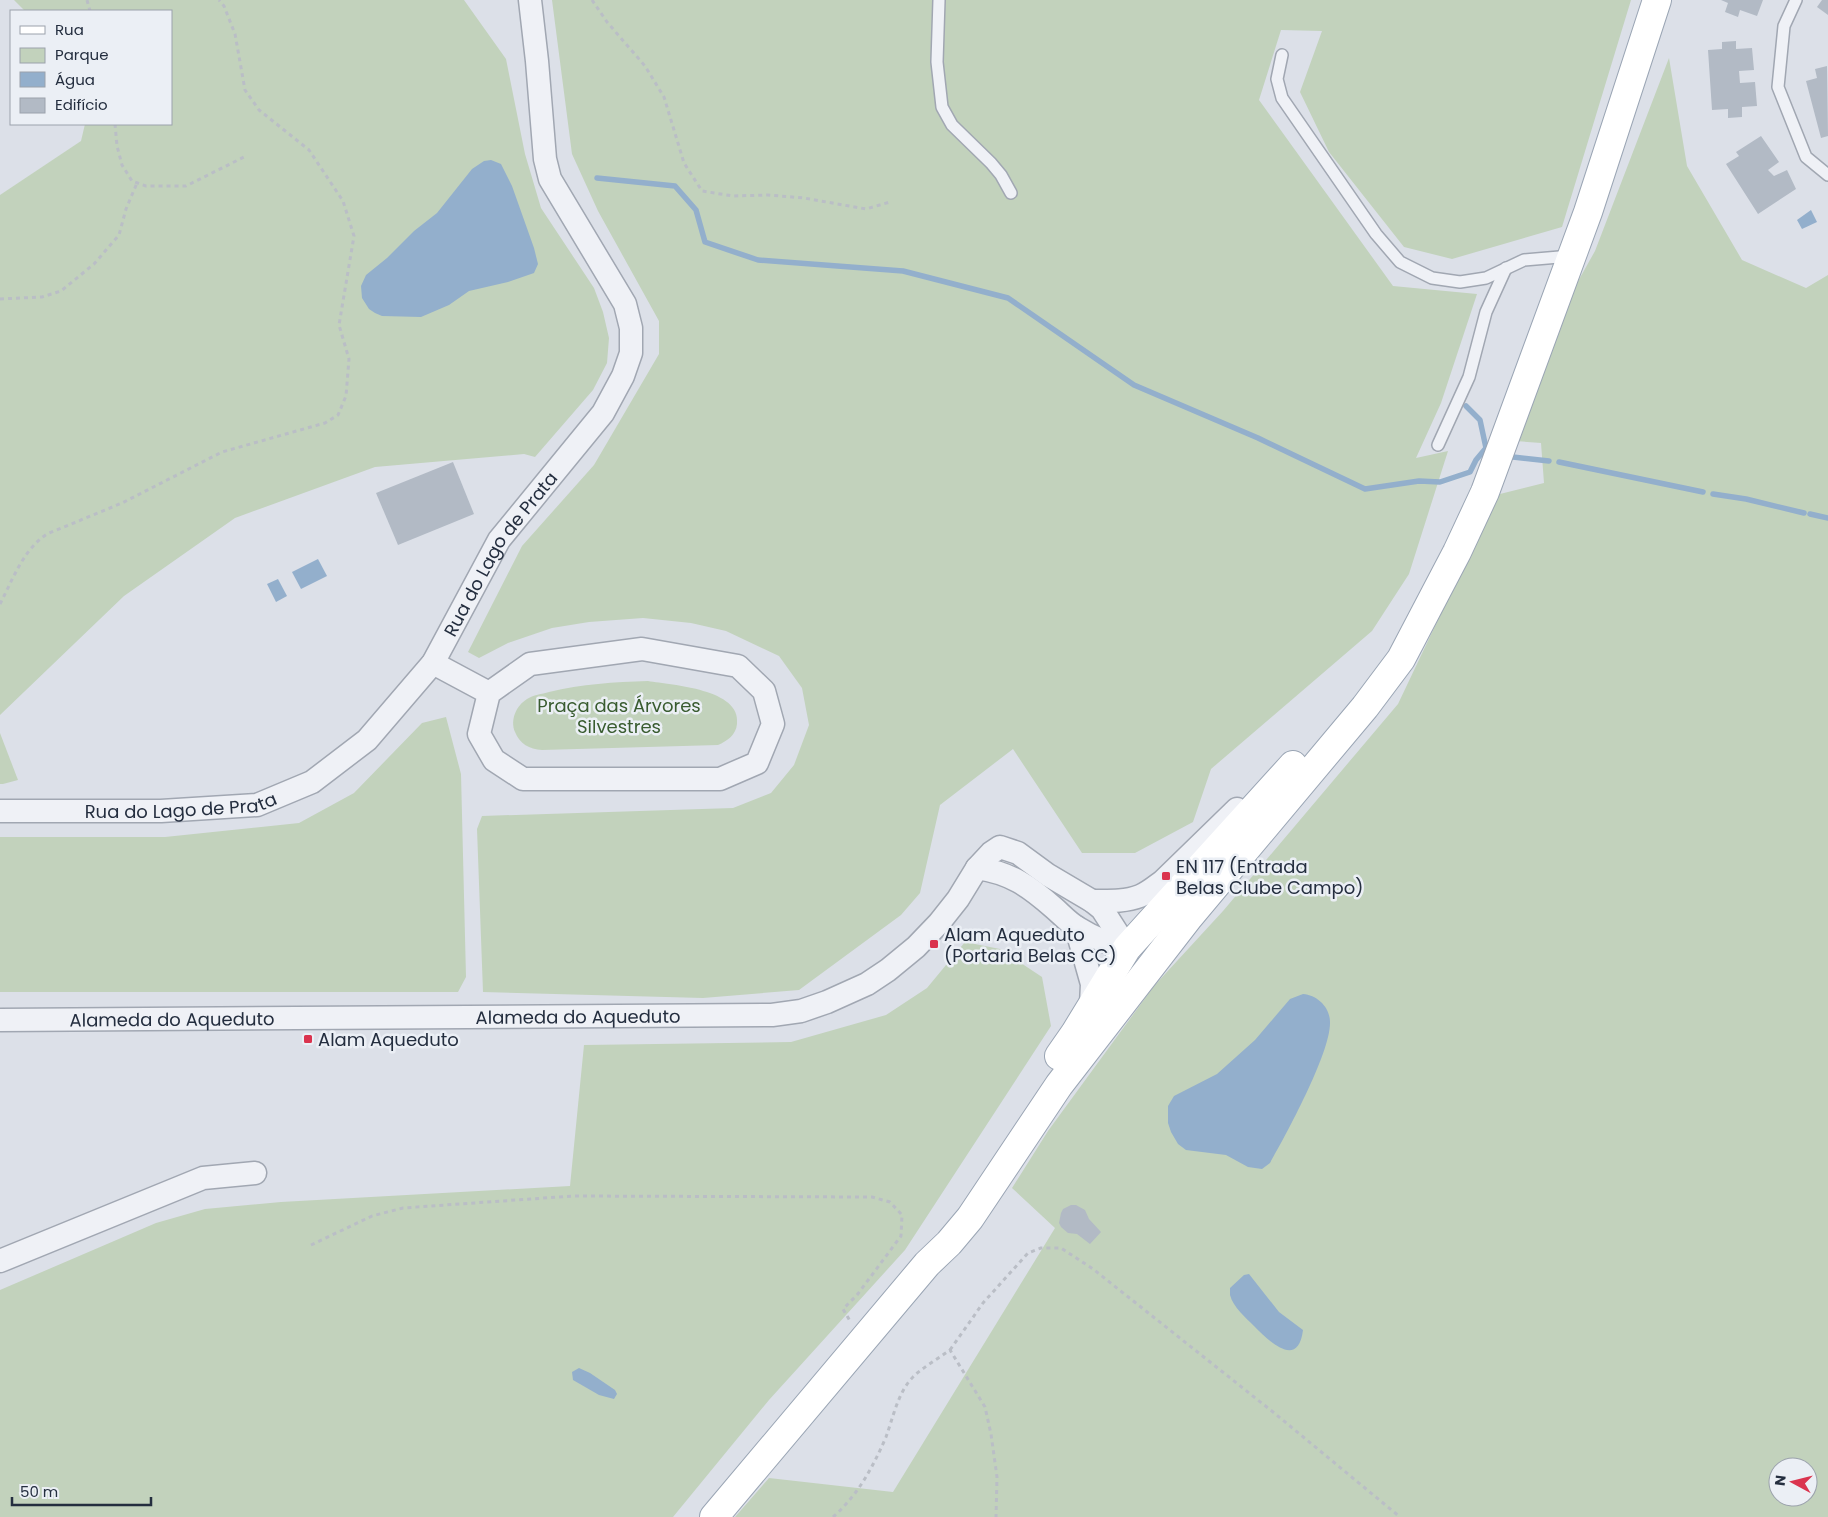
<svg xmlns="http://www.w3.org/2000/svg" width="1828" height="1517" font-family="Poppins,sans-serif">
	<rect width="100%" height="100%" fill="#dce0e8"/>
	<g fill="#c2d2bc" fill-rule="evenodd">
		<path d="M14,0H464L506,59L525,154L541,208L594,288L603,312L609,338L607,363L593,390L535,457L524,454L375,467L235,518L124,596L0,715V195L81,141L85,124H171V11H25Z"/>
		<path d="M552,0H1631L1562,227L1452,259L1404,247L1329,152L1300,92L1322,31L1281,30L1259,100L1393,286L1477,294L1441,403L1416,458L1448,451L1409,574L1372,631L1211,769L1193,822L1135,853H1082L1013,749L940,805L920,893L901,915L799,990L703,998L483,992L477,829L482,816L733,808L771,793L794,765L809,725L802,688L779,656L726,631L691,623L643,618L589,622L552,628L508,643L479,658L468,652L522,546L594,465L659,354V321L598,211L572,154Z"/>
		<path d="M1669,58L1687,166L1742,260L1806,288L1828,275V1517H735L769,1478L893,1492L1055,1228L1012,1188L1048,1131L1154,986L1223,911L1398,704L1454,586L1492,496L1544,483L1541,443L1515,441L1572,292L1595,251ZM1778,1467H1808V1497H1778Z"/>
		<path d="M648,681C672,685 742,689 737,724C736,735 727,741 718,745L542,750C529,749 520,744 515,732C510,720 516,706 527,699C533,695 542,694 549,692C582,684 614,682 648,681Z"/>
		<path d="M446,717L461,774L466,977L458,992H0V837H165L299,823L354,793L422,723Z"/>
		<path d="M0,733L18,780L3,784H0Z"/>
		<path d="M965,942L1000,949L1042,977L1051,1026L905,1250L769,1400L673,1517H0V1290L156,1223L205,1209L281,1202L570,1186L584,1045L791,1042L886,1015L927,988Z"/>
	</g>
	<g fill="#93afcc">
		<path d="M491,160L501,164L512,186L534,248L538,264L534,273L508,282L469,291L449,305L421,317L382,316L375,313L369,309L362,298L361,286L366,275L387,258L414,231L437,213L472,169L484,161Z"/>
		<path d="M1811,210L1817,222L1802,229L1797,220Z"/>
		<path d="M318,559L327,576L301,589L292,572Z"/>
		<path d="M278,579L287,596L276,602L267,584Z"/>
		<path d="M1303,994C1317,995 1330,1007 1330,1022C1331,1052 1286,1135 1270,1163L1262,1169L1248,1167L1226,1155L1186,1150L1178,1144L1171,1132L1168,1123V1106L1174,1096L1217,1074L1255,1040L1290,999Z"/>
		<path d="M1249,1274L1279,1312L1303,1330C1298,1370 1269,1341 1254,1326C1246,1318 1233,1307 1230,1295C1230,1293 1230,1290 1230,1288L1244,1275Z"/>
		<path d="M579,1368L590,1373L615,1390L617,1394L614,1399L599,1395L573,1380L572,1372Z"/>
	</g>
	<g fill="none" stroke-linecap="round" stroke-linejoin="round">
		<g stroke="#93afcc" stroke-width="5.5">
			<path d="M597,178L675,186L696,210L705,242L758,260L903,271L1008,298L1134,385L1258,438L1365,489L1419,481L1440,482L1470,472L1476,460L1486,448L1480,420L1466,406"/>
			<path d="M1513,457L1549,461"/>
			<path d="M1559,462L1703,492"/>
			<path d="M1713,494L1746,499L1804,513"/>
			<path d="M1810,514L1828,518"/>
		</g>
	</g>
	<g fill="#b2bac5">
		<path d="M1721,0H1763L1757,16L1740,10L1738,17L1725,12L1728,3Z"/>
		<path d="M1822,0H1828V15L1817,7Z"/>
		<path d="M1736,41V49L1752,48L1754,70L1739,71L1740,83L1755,82L1757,106L1742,107V117L1728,118V109L1712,110L1708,50L1722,49V42Z"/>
		<path d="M1827,66L1828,136L1821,138L1806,81L1817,78L1815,69Z"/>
		<path d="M1761,136L1779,162L1768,170L1774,176L1787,170L1796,189L1758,214L1726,164L1739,156L1736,152Z"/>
		<path d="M453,462L474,514L398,545L376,493Z"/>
		<path d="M1071,1205H1076L1085,1210L1089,1219L1101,1232L1090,1244L1077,1234L1068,1233L1061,1227L1059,1223L1061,1213L1063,1209Z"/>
	</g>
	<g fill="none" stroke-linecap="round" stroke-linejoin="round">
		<g stroke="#a1a7b2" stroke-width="14">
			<g id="lane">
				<path d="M939,0L937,62L942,107L952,125L991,163L1001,175L1011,193"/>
				<path d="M1796,0L1784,26L1778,87L1806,157L1828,175"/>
				<path d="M1282,55L1277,79L1282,98L1376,234L1400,262L1432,278L1460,282L1486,278L1524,260L1571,256"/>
				<path d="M1438,445L1469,377L1486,312L1506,268"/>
			</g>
		</g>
		<g stroke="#a1a7b2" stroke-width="25">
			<g id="street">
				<path d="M433,663L489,693L479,734L494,760L523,779H720L757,763L773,724L764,691L738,666L642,649L530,664L489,693"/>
				<path id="s1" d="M0,811H161L257,805L312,782L367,740L433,663L499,540L603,413L623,376L631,353V328L625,304L550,179L545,159L537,61L530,0"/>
				<path d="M977,868C1011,873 1029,886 1054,908C1062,915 1069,923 1078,928C1094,938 1109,944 1127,948"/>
				<path d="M1092,901C1108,901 1125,902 1140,896C1148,893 1156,886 1163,881L1237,809"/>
				<path d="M1076,927L1092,984L1091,1005"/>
				<path id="s2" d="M0,1020L772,1015L801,1011L827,1002L867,984L888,970L916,947L939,923L958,899L977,868L991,853L1000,847L1018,853L1048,875L1092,901L1102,909L1127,948"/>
				<path d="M0,1261L203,1178L255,1173"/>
			</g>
		</g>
		<g stroke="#9aa5b4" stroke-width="30">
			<g id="primary">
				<path d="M1059,1056L1075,1033L1127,948L1293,765"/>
				<path d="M714,1517L927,1264L949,1243L970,1218L1059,1085L1189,917L1365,707L1401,659L1457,552L1485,492L1588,212L1657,0"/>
			</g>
		</g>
		<g stroke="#babec6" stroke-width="3" stroke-dasharray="4 4" stroke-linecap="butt">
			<path d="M87,0L90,11"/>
			<path d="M592,0L607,22L645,66L664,97L684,163L702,191L733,196L768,195L804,198L866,209L890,202"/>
			<path d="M115,124L117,146L122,165L132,181L146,186H186L244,157"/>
			<path d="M0,299L42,297L61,291L94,264L119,235L126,209L137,183"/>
			<path d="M0,604C13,579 23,550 47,534L122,503L222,452L325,423L338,415L346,396L349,359L339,325L354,236L343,201L309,150L259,110L245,90L235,34L224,6L219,0"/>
			<path d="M311,1245L372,1216L403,1208L573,1196L872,1197L890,1202L902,1215L901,1236L857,1295L843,1309L850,1321"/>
			<path d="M950,1350L983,1303L1028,1253L1041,1248H1061L1093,1269L1273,1412L1400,1517"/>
			<path d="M833,1517C858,1495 873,1467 886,1437C893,1418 898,1392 913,1377C923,1367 938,1359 950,1350L985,1407L991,1434L997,1477L996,1517"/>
		</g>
		<use href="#lane" stroke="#eff1f6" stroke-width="11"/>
		<use href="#street" stroke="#eff1f6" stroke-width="22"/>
		<use href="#primary" stroke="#fff" stroke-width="28"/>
	</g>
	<g fill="#da334e" stroke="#ebeff5" stroke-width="2">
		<rect x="1161" y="871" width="10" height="10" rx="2.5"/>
		<rect x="929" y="939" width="10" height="10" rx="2.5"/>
		<rect x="303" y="1034" width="10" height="10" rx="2.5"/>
	</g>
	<g text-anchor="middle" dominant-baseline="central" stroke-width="5" stroke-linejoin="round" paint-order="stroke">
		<g font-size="18" fill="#242e3f" stroke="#ebeff5">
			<text stroke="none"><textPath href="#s1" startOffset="616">Rua do Lago de Prata</textPath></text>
			<text stroke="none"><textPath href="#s1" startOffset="181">Rua do Lago de Prata</textPath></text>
			<text stroke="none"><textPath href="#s2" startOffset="578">Alameda do Aqueduto</textPath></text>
			<text stroke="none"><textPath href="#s2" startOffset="172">Alameda do Aqueduto</textPath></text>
		</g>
		<g font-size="18" fill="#395c30" stroke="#ebeff5">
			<text x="619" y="705">Praça das Árvores<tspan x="619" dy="21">Silvestres</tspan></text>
		</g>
		<g font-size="18" fill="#242e3f" stroke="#ebeff5" text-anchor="start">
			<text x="1176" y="866">EN 117 (Entrada<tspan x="1176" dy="21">Belas Clube Campo)</tspan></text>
			<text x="944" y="934">Alam Aqueduto<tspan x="944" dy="21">(Portaria Belas CC)</tspan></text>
			<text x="318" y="1039">Alam Aqueduto</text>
		</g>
	</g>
	<rect x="10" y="10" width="162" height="115" fill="#ebeff5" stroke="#9ba2ac"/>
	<rect x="20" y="26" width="25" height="8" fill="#ffffff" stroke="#9ba2ac"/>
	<text x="55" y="35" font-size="15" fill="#242e3f">Rua</text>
	<rect x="20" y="48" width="25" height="15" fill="#c2d2bc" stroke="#9ba2ac"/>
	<text x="55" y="60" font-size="15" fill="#242e3f">Parque</text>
	<rect x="20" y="72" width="25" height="15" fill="#93afcc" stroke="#9ba2ac"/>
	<text x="55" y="85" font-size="15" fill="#242e3f">Água</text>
	<rect x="20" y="98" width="25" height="15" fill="#b2bac5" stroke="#9ba2ac"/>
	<text x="55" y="110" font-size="15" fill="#242e3f">Edifício</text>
	<g transform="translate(1793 1482) rotate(277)"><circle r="24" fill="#ebeff5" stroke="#9ba2ac"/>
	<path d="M0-4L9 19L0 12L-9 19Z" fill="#da334e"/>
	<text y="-8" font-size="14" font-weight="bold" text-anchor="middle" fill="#242e3f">N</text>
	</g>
	<path d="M12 1497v8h139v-8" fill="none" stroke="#242e3f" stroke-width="2.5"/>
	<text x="20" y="1497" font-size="15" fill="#242e3f" stroke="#ebeff5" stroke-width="4" paint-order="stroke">50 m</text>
</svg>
